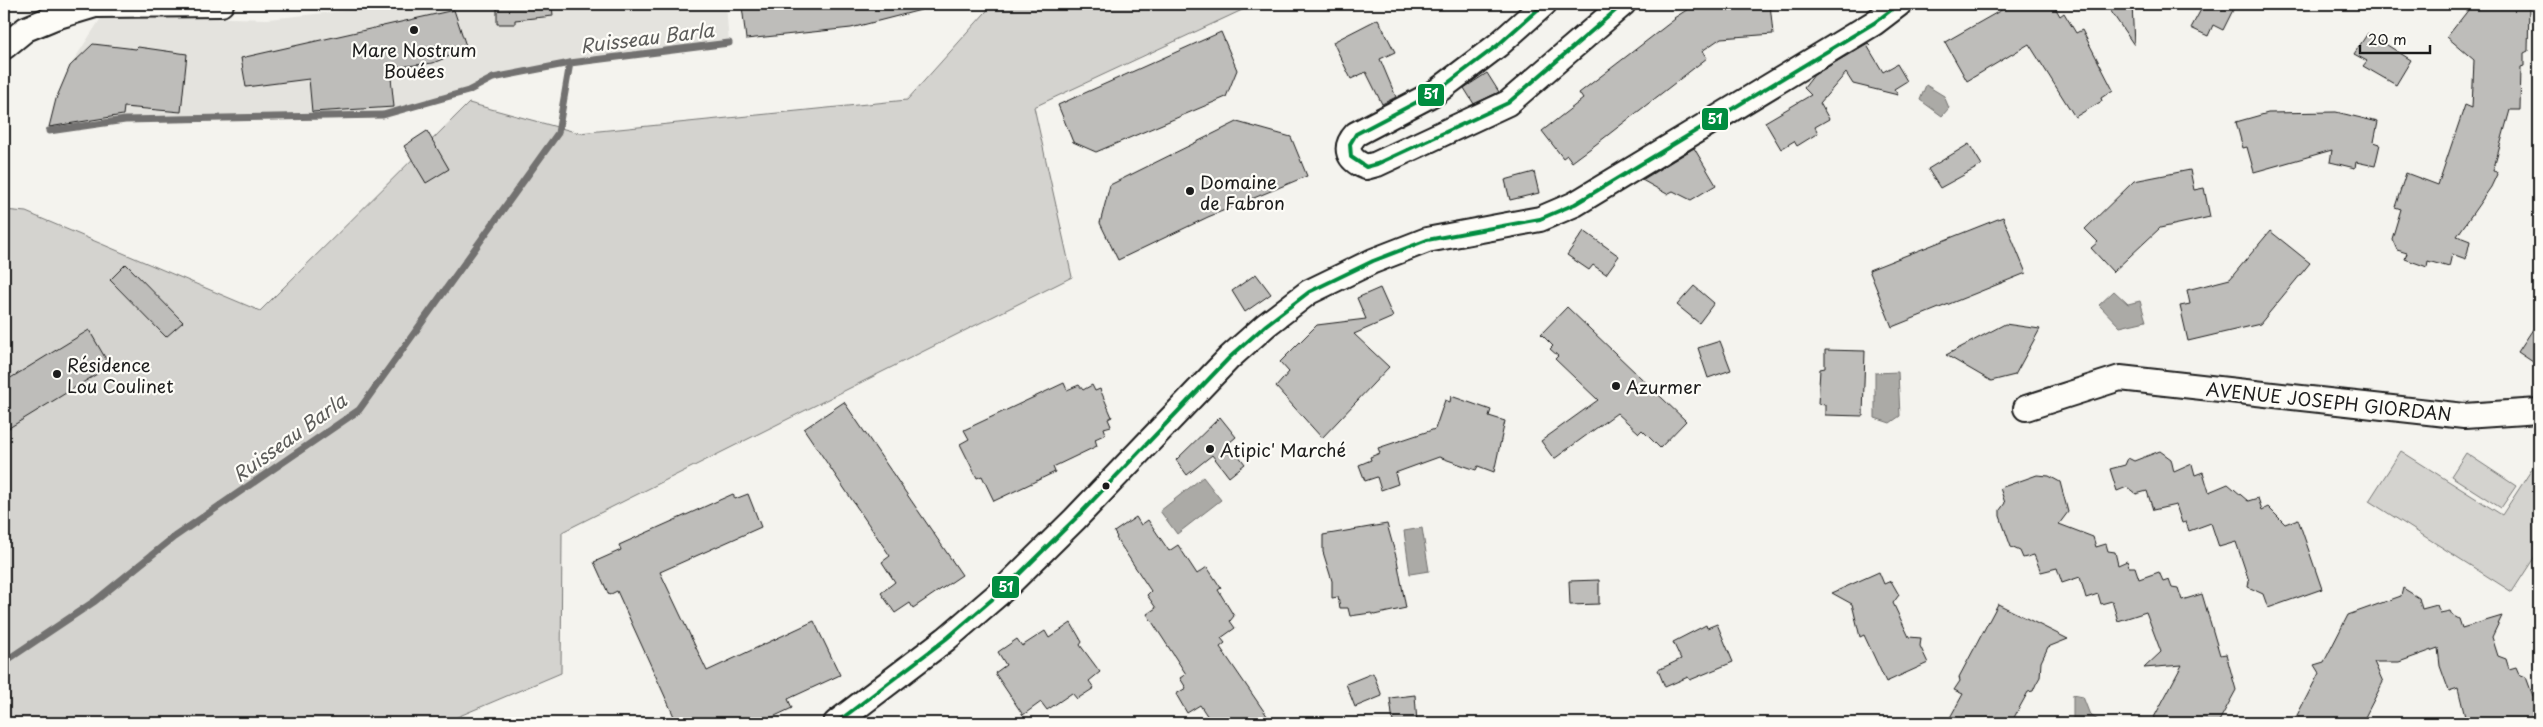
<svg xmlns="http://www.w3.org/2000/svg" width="2543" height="727" font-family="'Playpen Sans',sans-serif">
	<rect width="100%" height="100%" fill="#f4f3ee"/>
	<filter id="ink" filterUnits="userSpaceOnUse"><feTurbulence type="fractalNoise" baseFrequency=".02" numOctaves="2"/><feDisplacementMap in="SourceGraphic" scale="10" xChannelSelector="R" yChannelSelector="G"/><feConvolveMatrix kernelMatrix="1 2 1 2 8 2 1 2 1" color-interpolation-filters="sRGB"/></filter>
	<g filter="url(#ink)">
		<path fill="#e4e3de" d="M410,4H726L729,43L570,63L493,78L468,91L383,115L125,120L49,131L56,99L70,66L103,15L268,19Z"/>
		<g fill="#d4d3cf" stroke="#787876">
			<path d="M993,4H1255L1034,107L1072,277L562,532L561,673L443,723H4V210L26,212L260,311L469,103L579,133L907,100Z"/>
			<path d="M2401,451L2502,515L2534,466L2539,470V550L2512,592L2369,501Z"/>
			<path d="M2466,453L2516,486L2501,508L2451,476Z"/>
		</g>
		<g fill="#abaaa6" stroke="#72716f">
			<path d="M1926,85L1944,96L1949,108L1942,116L1920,100Z"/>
			<path d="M2114,291L2128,304L2140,301L2146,321L2120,327L2099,305Z"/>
			<path d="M1898,372L1900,416L1890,423L1875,418V373Z"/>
			<path d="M1203,477L1221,500L1177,534L1160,511Z"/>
			<path d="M1422,528L1429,571L1410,574L1404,531Z"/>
			<path d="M2073,695L2083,697L2090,715L2098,720L2096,723H2069L2073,720Z"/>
		</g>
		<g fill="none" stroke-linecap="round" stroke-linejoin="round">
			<g stroke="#72716f" stroke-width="7">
				<path d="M49,131L125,120L383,115L468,91L493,78L570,63"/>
				<path d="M4,662L95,601L174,537L359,410L558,133L570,63L729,43"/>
			</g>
		</g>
		<g fill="#bebdba" stroke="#1c1c1c">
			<path d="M497,4H552L553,16L515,20V24H497Z"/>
			<path d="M753,4H920L921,10L851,28L746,39L742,6Z"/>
			<path d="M1696,4H1770L1773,34L1721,38L1702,51L1707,58L1595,145L1572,162L1567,155L1563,158L1542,131L1583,99L1579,93L1675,19L1674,18Z"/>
			<path d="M2012,4H2053L2060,16L2064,13L2076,33L2082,30L2113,90L2101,98L2102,101L2075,117L2029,44L1967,81L1945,42Z"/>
			<path d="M2106,4H2132L2134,45Z"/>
			<path d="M2204,4H2236L2223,30L2213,25L2208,36L2191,28Z"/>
			<path d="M2473,4H2529L2528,51L2524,53V66L2521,67L2520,110H2510L2493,171L2498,172L2491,187L2457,236L2470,241L2466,259L2452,254L2449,267L2428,261L2427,267L2405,259L2407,253L2397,250L2392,239L2401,209L2395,207L2406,173L2438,185L2465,105L2472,108L2474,60L2447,37Z"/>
			<path d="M454,10L467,49L433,63L390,68L394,107L312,112L309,79L246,87L241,58Z"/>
			<path d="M1378,19L1395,52L1380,59L1396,97L1382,104L1366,72L1351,79L1333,42Z"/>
			<path d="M1221,32L1237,70L1226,97L1096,152L1073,142L1058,105Z"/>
			<path d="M2368,33L2411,60L2396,85L2363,66L2367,61L2354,54Z"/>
			<path d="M1868,43L1870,45L1868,47L1883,72L1897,64L1907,81L1894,89L1898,95L1853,84L1846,73L1820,103L1829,119L1815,127L1818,133L1797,146L1794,141L1781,149L1765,122L1811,95L1804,88L1814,75Z"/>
			<path d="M93,44L136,49L138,47L187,54L181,112L124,107L123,115L49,127L56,99L70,66Z"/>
			<path d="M1487,73L1499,92L1474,104L1464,88Z"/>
			<path d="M2336,112L2378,122L2374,142L2380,144L2375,166L2356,162L2355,168L2330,162L2332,150L2254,172L2247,147L2243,148L2236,122L2268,113Z"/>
			<path d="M1237,122L1291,137L1307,176L1208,217L1118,260L1100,223L1110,185Z"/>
			<path d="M427,131L449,169L426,183L404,146Z"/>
			<path d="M1969,144L1982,165L1940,188L1928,169Z"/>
			<path d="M1694,148L1716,185L1691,200L1673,191L1667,194L1642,180Z"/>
			<path d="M2190,170L2194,190L2204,188L2210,217L2160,228L2113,272L2091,248L2098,242L2085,229L2134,181Z"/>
			<path d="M1534,172L1539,193L1510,200L1505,180Z"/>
			<path d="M2003,217L2026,273L1892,327L1869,270Z"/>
			<path d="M1584,231L1619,256L1606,274L1593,265L1589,270L1567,255Z"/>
			<path d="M2270,231L2310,263L2260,324L2188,341L2180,306L2190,304L2187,290L2230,279Z"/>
			<path d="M126,264L183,322L166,337L110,280Z"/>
			<path d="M1256,274L1271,294L1245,312L1232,291Z"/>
			<path d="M1694,286L1714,303L1699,323L1677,305Z"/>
			<path d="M1380,288L1393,317L1354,334L1389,367L1322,438L1276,387L1289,372L1280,362L1317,325L1366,319L1357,298Z"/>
			<path d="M1567,307L1686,421L1660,448L1642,430L1639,433L1617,413L1554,459L1541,441L1598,400L1555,359L1558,356L1550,349L1553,346L1541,334Z"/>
			<path d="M2539,320V366L2518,352Z"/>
			<path d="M2005,324L2040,329L2015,375L1991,381L1946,355Z"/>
			<path d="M89,330L110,366L4,431V382Z"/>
			<path d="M1720,341L1731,370L1708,378L1698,348Z"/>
			<path d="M1825,350L1865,351L1863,416L1825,415V405L1818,404L1820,369L1825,368Z"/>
			<path d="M1064,383L1067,390L1079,385L1083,390L1092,385L1095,391L1100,389L1112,417L1108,419L1111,426L1104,428L1106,434L1095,439L1097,446L1053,467L1055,472L994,501L982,476L977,478L960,444L969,439L964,430Z"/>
			<path d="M1451,396L1491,410L1489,416L1505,421L1494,472L1478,466L1476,470L1439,457L1395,473L1398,484L1381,490L1377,477L1365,481L1359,465L1371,460L1370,457L1380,453L1378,448L1435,429L1445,400L1450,402Z"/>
			<path d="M844,402L962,575L913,608L910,603L895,613L881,593L895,582L882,562L890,556L804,429Z"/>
			<path d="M1220,417L1236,437L1229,443L1245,464L1229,477L1212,455L1187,475L1176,460Z"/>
			<path d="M2160,451L2171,459L2174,472L2192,464L2195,475L2203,472L2209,492L2228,484L2248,501L2258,498L2262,510L2268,507L2285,524L2298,519L2322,589L2268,608L2263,594L2248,587L2249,581L2236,542L2219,547L2211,523L2189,531L2186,522L2182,523L2176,505L2153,510L2147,491L2136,494L2127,487L2117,491L2110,469L2125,465L2128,458L2134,461Z"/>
			<path d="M2037,475L2049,476L2060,482L2068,512L2059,524L2093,537L2096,547L2106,544L2108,551L2115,552L2118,565L2127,561L2129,567H2135L2139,579L2159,572L2163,581L2169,579L2172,587L2178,588L2182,600L2202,594L2220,655L2226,654L2236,690L2218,723H2151L2182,665L2144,668L2161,652L2146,612L2118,621L2112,601L2101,604L2098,594L2086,598L2080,577L2062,583L2057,568L2041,572L2034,555L2023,558L2020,551L2011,547L2000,516V510L2005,503L2000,488Z"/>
			<path d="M733,494L735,499L748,494L761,527L660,572L707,671L814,621L840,675L788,699L792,708L760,723H677L617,591L609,595L594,562L621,550L619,545Z"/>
			<path d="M1136,517L1141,525L1148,520L1169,551L1178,545L1197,574L1207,567L1221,588L1218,590L1234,616L1230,621L1235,628L1221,638L1225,643L1220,647L1272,723H1212L1200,705L1187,713L1176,694L1186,688L1180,678L1186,674L1147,614L1156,608L1147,595L1151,591L1116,538L1117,537L1114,532Z"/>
			<path d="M1387,524L1397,560L1406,608L1374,615L1371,613L1350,616L1348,608H1340L1338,597L1332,598V581L1323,552V535Z"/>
			<path d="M1879,572L1884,584L1891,581L1899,595L1893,603L1909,637L1921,638L1920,646L1928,663L1886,682L1864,635L1860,637L1852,604L1832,593Z"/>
			<path d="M1599,580V604L1570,605L1569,581Z"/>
			<path d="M2403,588L2419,598L2422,609L2437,605L2440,613L2450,611L2452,615L2459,619L2462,628L2502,616L2492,637L2498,656L2506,659L2509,669L2516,667L2519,674L2526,677L2533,696L2539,694V702L2532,718L2519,723H2469L2465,717L2458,688L2449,691L2440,666L2438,648L2399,662H2374L2383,682L2362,723H2293L2319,673L2314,665L2324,662L2348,615L2401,596Z"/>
			<path d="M1998,604L2068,639L2048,647L2041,662L2040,677L2036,684L2033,691L2028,692L2011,723H1947L1963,694L1954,690L1960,681L1959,677Z"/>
			<path d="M1071,623L1082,642L1080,645L1100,672L1089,681L1094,688L1077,699L1072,693L1047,710L1041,702L1023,715L995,673L1006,665L998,652L1017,639L1022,646L1045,631L1049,638Z"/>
			<path d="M1717,624L1733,662L1690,680L1688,677L1665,687L1658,670L1681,659L1673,642L1706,625L1707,628Z"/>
			<path d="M1373,673L1382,696L1355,707L1346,684Z"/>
			<path d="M1415,695L1417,723H1393L1390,698Z"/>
		</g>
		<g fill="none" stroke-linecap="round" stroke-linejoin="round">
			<g stroke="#1c1c1c" stroke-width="28">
				<g id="minor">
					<path d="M1544,4L1498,45L1436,92L1356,134C1343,148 1348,160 1366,167L1377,164L1508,103L1623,4"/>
					<path d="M4,47L26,29L55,17L95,5L221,4"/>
					<path d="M2026,408L2120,378L2464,416L2539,411"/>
					<path d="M836,723L946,639L1003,590L1075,519L1229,358L1266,325L1309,292L1373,261L1427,240L1540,219L1575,204L1874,23L1899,4"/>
				</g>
			</g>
			<use href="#minor" stroke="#fdfcf7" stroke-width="24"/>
			<g stroke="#fdfcf7" stroke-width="8">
				<g id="bus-1">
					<path d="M1544,4L1498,45L1436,92L1356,134L1350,144L1351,157L1366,167L1377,164L1508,103L1623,4"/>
					<path d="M836,723L946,639L1003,590L1075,519L1229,358L1266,325L1309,292L1373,261L1427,240L1540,219L1575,204L1874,23L1899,4"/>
				</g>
			</g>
			<use href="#bus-1" stroke="#008d3f" stroke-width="4"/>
		</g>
	</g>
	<g fill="#1c1c1c" stroke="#fdfcf7" stroke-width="2">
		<circle cx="414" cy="30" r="5"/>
		<circle cx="1190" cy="191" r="5"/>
		<circle cx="57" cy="374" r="5"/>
		<circle cx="1616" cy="386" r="5"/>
		<circle cx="1210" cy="449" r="5"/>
		<circle cx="1106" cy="486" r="4.5"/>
	</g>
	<g text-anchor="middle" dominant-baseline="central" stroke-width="4.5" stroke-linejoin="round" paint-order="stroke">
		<g font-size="18" fill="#1c1c1c" stroke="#fdfcf7" text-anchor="start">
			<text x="414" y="49" text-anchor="middle">Mare Nostrum<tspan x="414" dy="21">Bouées</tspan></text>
			<text x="1200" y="181">Domaine<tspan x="1200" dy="21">de Fabron</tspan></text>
			<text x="67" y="364">Résidence<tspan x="67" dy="21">Lou Coulinet</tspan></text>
			<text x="1626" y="386">Azurmer</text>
			<text x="1220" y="449">Atipic' Marché</text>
		</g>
		<g font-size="18" fill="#1c1c1c" stroke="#fdfcf7">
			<text transform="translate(2329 401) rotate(6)">AVENUE JOSEPH GIORDAN</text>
		</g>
		<g font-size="19" font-style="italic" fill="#5c5c5a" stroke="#fdfcf7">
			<text transform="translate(647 37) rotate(-7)">Ruisseau Barla</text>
			<text transform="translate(289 437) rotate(-36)">Ruisseau Barla</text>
		</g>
	</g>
	<g stroke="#fdfcf7" stroke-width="2">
		<rect x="1417" y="83" width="28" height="24" rx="5" fill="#008d3f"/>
		<rect x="1701" y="107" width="28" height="24" rx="5" fill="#008d3f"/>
		<rect x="991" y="575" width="29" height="24" rx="5" fill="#008d3f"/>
	</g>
	<g font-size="14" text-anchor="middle" font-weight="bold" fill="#fff">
		<text x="1431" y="99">51</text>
		<text x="1715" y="124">51</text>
		<text x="1006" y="592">51</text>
	</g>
	<rect width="2543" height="727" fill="none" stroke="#fdfcf7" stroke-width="20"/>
	<rect x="10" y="10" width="2523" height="707" fill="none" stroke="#1c1c1c" stroke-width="2" filter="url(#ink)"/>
	<path d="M2360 45v8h70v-8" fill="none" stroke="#1c1c1c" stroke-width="2.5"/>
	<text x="2368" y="45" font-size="15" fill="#1c1c1c" stroke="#fdfcf7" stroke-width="4" paint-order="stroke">20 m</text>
</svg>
